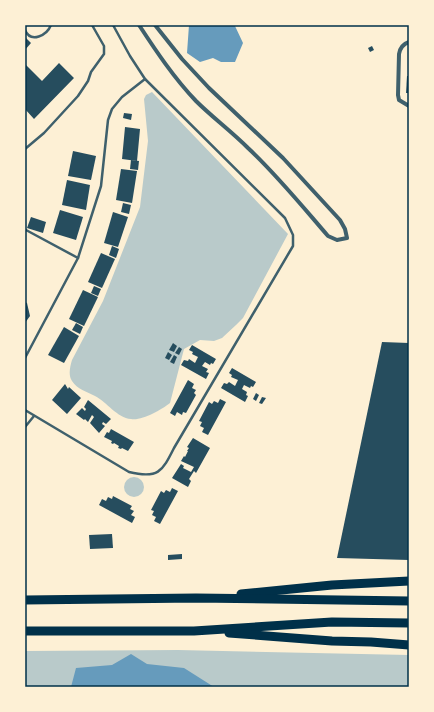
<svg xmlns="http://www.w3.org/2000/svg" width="434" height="712" font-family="Raleway,sans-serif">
	<rect width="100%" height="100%" fill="#fdf0d5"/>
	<g fill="#b9caca">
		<path d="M152,92L288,234L243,318L236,325L222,338L214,341L200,340L184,349L170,403C161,410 142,421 131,419C117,418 107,402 95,396C87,392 77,389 72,381C68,375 70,367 72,360L103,301L140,207L148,141L144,99L146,95Z"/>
		<circle cx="134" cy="487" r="10"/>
		<path d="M178,650L409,655V687H25V651Z"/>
	</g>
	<g fill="#669bbc">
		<path d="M189,25L235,26L243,43L235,62H221L213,58L200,62L187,53Z"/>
		<path d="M131,654L147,664L184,668L214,687H71L76,668L112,665Z"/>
	</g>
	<g fill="#264d5e">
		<path d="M25,37L31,43L25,50Z"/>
		<path d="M372,46L374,50L370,52L368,48Z"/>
		<path d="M59,63L74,78L34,119L25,109V64L42,81Z"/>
		<path d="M407,76H409V93H406Z"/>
		<path d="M124,113L132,114L131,120L123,118Z"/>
		<path d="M125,127L140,129L137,161L122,159Z"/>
		<path d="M73,151L96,156L91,180L68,176Z"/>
		<path d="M131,160L139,161L138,170L130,169Z"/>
		<path d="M121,169L137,171L132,203L116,200Z"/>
		<path d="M67,180L90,185L86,210L62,205Z"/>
		<path d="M123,203L131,205L129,214L121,212Z"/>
		<path d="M60,210L83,217L76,240L53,233Z"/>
		<path d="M113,212L128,217L118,247L104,243Z"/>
		<path d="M31,217L46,222L43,233L27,228Z"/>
		<path d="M112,246L119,249L116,258L109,255Z"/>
		<path d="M101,253L115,259L102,288L88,282Z"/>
		<path d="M94,286L101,289L98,296L91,293Z"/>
		<path d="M83,290L98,297L84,326L69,319Z"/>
		<path d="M25,302L27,303L30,316L25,323Z"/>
		<path d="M76,323L83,327L80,334L72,330Z"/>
		<path d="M64,327L79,336L64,363L48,355Z"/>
		<path d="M382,342L409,343V560L337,558Z"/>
		<path d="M173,343L177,346L174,352L169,350Z"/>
		<path d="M192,345L216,359L213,364L211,363L210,365L205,362L202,366L208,369L206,372L209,373L206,379L181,365L184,360L188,361L189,359L195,363L198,357L192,354L193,352L189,350Z"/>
		<path d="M179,347L182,349L179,355L175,353Z"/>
		<path d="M168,352L172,355L169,360L165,358Z"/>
		<path d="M174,355L177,357L174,364L170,362Z"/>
		<path d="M232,368L256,382L253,387L251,386L250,388L244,385L242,389L247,392L246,395L248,396L245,402L221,388L224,383L227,384L229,382L235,386L238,380L231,377L232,375L229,373Z"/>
		<path d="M188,380L194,384L192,388L196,390L194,393L196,395L186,413L183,412L182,415L177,412L175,416L170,413Z"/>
		<path d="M65,384L68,389L69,387L81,398L67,414L52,400Z"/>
		<path d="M256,393L259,395L256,401L253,399Z"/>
		<path d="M262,397L266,398L262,404L259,403Z"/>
		<path d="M220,399L226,402L208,435L202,432L204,428L200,426L202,422L199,421L209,402L212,404L214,401L218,403Z"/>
		<path d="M88,400L111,419L106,424L103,422L102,424L105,426L99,433L90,423L94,417L92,415L88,422L85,419L84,420L76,414L82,408L85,411L86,409L84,407Z"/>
		<path d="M111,429L134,442L128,451L122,448L121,449L118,448L119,446L114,443L113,444L111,443L112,441L104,437L107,432L109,433Z"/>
		<path d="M193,438L210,448L196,473L194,471L189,479L191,481L188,487L172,478L181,464L184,466L183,468L191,472L194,467L181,461L184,456L185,457L188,451H187L189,448L187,447Z"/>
		<path d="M172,488L178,491L160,524L154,521L156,517L152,515L154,511L151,510L161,491L164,493L166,490L170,492Z"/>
		<path d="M113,496L132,506L130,509L134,511L131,515L135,517L132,523L99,505L102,499L106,501L108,497L112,499Z"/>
		<path d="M112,534L113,548L90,549L89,535Z"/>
		<path d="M182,554V559L168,560V555Z"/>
	</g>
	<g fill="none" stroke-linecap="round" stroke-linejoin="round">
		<g stroke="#3f606c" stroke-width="2.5">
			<path d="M25,26V25"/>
			<path d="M25,30C31,44 47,35 51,25"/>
			<path d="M25,149L44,133L78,96L88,81L91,72L104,54V46L92,25"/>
			<path d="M26,230L78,258"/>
			<path d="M25,358L78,258L101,186L108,120L112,109L122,97L145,79"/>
			<path d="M25,410L129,472C158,479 162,472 174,448L293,246V235L285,218L145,79L130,56L113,25"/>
			<path d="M25,427L34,416"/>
		</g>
		<g stroke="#3f606c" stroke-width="4">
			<path d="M139,25C156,51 174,78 196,101C212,117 231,131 248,148C277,175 302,206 328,236L337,240L347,238L345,229L340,220L283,158L209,88L182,59L155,25"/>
			<path d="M409,42C403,44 400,48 399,54L398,95L399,100L409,106"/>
		</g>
		<g stroke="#003049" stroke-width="9">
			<path d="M241,594L332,585L409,581"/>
			<path d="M25,600L196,598L409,601"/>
			<path d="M25,631H194L332,622L409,623"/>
			<path d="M229,633L332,641L371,642L409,645"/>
		</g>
	</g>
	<rect width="434" height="712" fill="none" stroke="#fdf0d5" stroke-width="52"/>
	<rect x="26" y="26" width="382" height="660" fill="none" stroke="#003049" stroke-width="1.5"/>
</svg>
